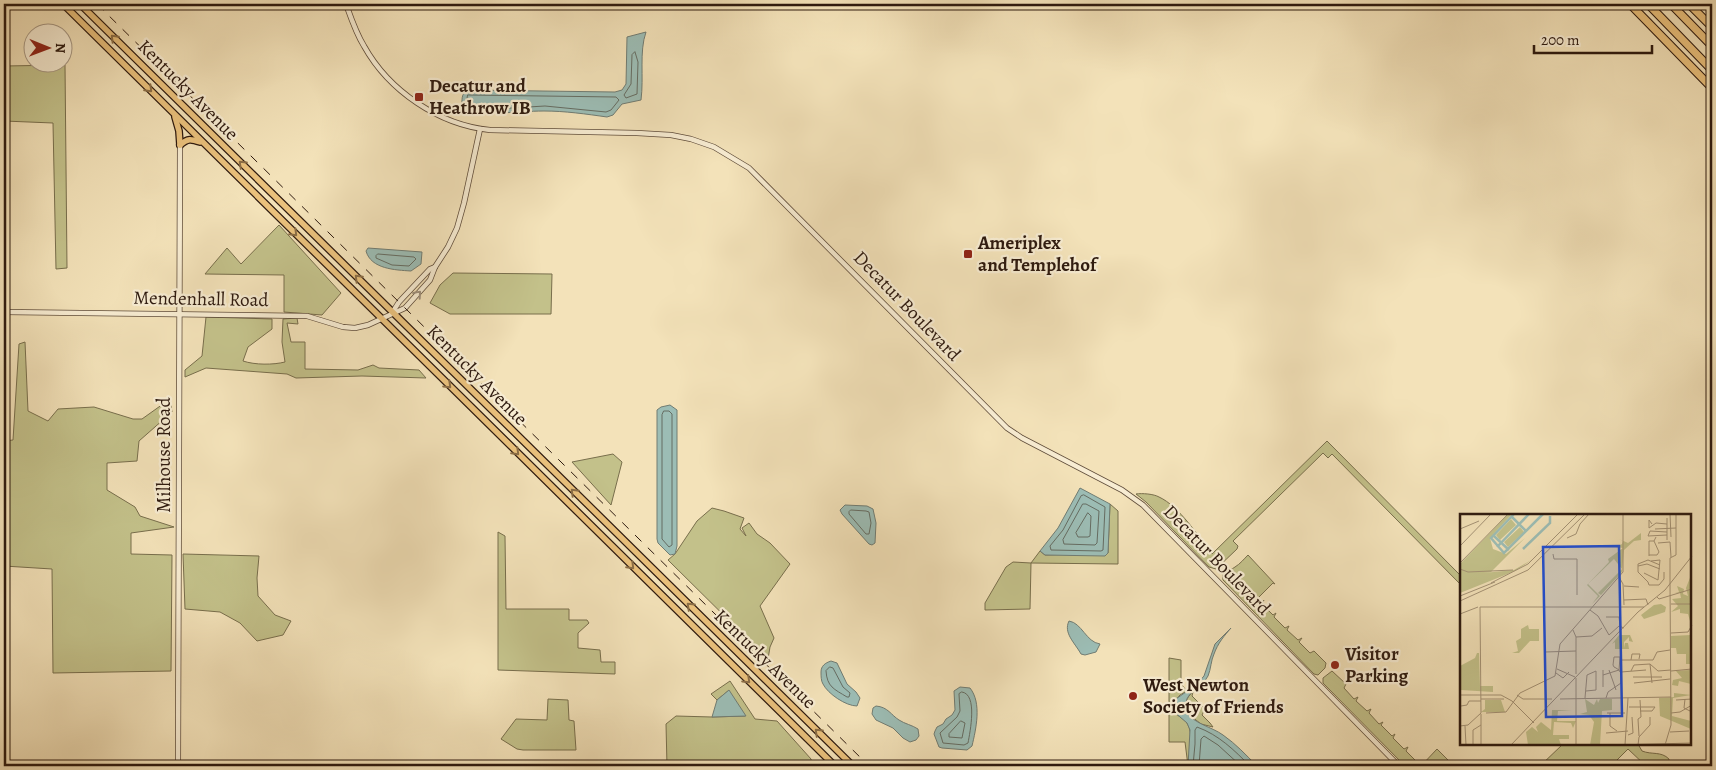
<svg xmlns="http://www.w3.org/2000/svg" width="1716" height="770" font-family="Alegreya,serif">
	<rect width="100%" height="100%" fill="#f3e2b9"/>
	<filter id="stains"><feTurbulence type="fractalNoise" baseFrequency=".004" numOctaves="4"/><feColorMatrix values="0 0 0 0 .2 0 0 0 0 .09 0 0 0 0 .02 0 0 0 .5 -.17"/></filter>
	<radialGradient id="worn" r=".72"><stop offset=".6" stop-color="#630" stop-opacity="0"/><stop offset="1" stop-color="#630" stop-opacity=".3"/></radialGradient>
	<g fill="#c3c18a" stroke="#786e4c">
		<path d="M65,65L67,268L56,269L53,123L4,121V66Z"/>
		<path d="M279,225L341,293L322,315L284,312V275L205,274L227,248L241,264Z"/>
		<path d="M453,273L552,274L551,314H450L430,303L440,285Z"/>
		<path d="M206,317L272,319V329L248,347L243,361C255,365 273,365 285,362L282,342L283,319L297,318L298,324L287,323L291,342H305V369L358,370L373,365L379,368L419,370L426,378L362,376L296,378L287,374L206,368L185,377V370L202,356Z"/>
		<path d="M25,342L28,411L48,421L58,409L94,407L133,419H142L170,399L172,412L139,441L137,461L107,463V490L135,507L140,516L174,527L131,533V554L172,555L171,671L53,673L52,569L4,566V441L13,440L19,344Z"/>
		<path d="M1327,441L1461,576V585L1332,454L1328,458L1323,453L1233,541L1238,546L1237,549L1216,569L1209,567L1146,502L1136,494C1142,493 1154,494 1159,497C1179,506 1199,537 1212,554Z"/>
		<path d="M613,454L622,462L611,505L572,462Z"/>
		<path d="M1110,504L1118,511V564L1031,563L1030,609L985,610V603L1006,567L1013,562L1031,563L1040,551L1045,555L1108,553Z"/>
		<path d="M712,508L724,511L744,518L740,529L746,536L742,528L749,523L757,534L770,543L790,564L760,606L774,638L770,647L768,659L668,560L675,554L697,521Z"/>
		<path d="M498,532L505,536L506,609H569V620H587L589,623L578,633V648L600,650L601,662H615V674L498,670Z"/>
		<path d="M183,554L259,556L257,578L258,596L275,615L291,621L283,635L257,641L240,623L220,612L185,609Z"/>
		<path d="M1248,555L1275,584L1273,583L1257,599L1261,603L1264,600L1262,604L1273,615L1276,613L1274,617L1285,628L1289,626L1287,630L1298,640L1302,638L1299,642L1310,653L1314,651L1326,663L1325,668L1318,675L1314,674L1223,580C1221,569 1229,572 1235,567C1240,564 1244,559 1248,555Z"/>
		<path d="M1169,658L1181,660V684L1187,691L1180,695L1171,706C1174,716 1182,716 1187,723C1194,732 1189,756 1188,766L1185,742H1169Z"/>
		<path d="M1332,671L1346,684L1344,688L1354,699L1358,697L1356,701L1367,711L1371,709L1369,713L1379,724L1383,722L1381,725L1392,736L1395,734L1393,738L1404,749L1408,747L1406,751L1421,766L1437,749L1454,766H1405L1323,683V678Z"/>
		<path d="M730,681L755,719L777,721L811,759L812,766H667L666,724L676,716L712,717L745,716L728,691L717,700L711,694Z"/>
		<path d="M1193,692L1192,696L1205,709L1202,715L1210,723L1213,727L1201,724L1186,712C1184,703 1186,698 1193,692Z"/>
		<path d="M548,699L568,700L569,720L574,721L576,750H523L517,749L501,739L516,719L547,720Z"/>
		<path d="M1563,744H1638L1642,751C1652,755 1661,751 1669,759V766H1646L1628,749L1611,766H1540Z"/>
	</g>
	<g fill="#9cbdb5" stroke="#707c73">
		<path d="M646,32C639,52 644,77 641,100L622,104L613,115L607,117C586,114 565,111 544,111C515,111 491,117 462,107C462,100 461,94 467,90L615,92L622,90L626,84L627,37Z"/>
		<path d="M368,248L422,252L421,264L411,271C395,270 371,269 366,251Z"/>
		<path d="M670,405L677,410V546L675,554L670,555L658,543L657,539V410L661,407Z"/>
		<path d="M1080,488L1110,504L1108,553L1105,556L1045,555L1040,551L1058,528Z"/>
		<path d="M845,505L867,506L873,509L876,523L875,543L872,545L869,544L842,514L840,510Z"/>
		<path d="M1069,621C1082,623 1086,642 1100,644L1096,652L1085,655L1081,654C1075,643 1063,633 1069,621Z"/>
		<path d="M1231,628C1224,636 1218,643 1214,654C1211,660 1211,669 1208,676C1203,686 1188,691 1186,702C1185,705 1185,710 1187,713C1195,724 1212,727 1223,735C1236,744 1246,755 1257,766H1188L1190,730L1187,723L1173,711L1171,706L1173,701L1196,685L1204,676L1215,644Z"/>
		<path d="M831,661L837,663L847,684L856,692L860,698L857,706C846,706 828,694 823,684C821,681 821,676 821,672C821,666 825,663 831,661Z"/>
		<path d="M960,687L970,688C982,703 976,729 972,746L967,750L942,748L939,747L934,734L935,731L937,727L943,724L946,719L952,715L955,710L954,691Z"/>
		<path d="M729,690L746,716L712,717L717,700Z"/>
		<path d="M876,706C888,707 891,715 899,720C905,724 912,725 918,729L919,736L916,740L910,742L903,738L893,728L876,720L872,714L873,708Z"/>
	</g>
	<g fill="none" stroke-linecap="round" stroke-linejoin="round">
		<g stroke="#656c62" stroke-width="1">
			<path d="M635,52L638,62L637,94L626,98L624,95L631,84L632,55Z"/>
			<path d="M468,95L616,97L619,100L611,110L606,112L545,106L495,109L468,104L467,99Z"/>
			<path d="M378,254L414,257L416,259L409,266L392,265L376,258V256Z"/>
			<path d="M664,411H669L672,414V545L669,547L662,539V415Z"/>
			<path d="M1084,495L1105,507L1103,550L1101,551L1051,550L1050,546L1063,530L1081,496Z"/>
			<path d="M1083,504H1086L1099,511L1097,543L1095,545L1064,544L1063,540Z"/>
			<path d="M851,510L866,511L869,512L871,523L869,534H866L849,514V512Z"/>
			<path d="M1088,513L1091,516L1090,536L1088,537H1078L1076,533Z"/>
			<path d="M830,667L833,668L843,687L850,693L849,697H847C834,689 827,687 826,671Z"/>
			<path d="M962,692C978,694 970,732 968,743L964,745L943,743L940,733L957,717L960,711L959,694Z"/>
			<path d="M961,721L965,723L962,738L949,737V734Z"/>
			<path d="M1193,766L1195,744V730L1197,727C1219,735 1234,750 1250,766"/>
			<path d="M1199,766L1201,739L1204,736L1218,745L1241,766"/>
		</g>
		<g stroke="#5f4c3a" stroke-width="6">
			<g id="tertiary">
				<path d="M346,4C351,18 356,33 364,46C389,91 439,125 490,130L637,133L671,135L691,139L714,147L749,168L1007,428L1022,438L1122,490L1143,505L1399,766"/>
				<path d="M1711,4L1712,5"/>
				<path d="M4,312L307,316L343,327L355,328L368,325L405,308L430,280L435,267L448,247L457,228L464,203L480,129"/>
				<path d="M392,313L399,302L430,269L435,267"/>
				<path d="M178,766L180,145"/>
			</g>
		</g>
		<g stroke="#2e1a0f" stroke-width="8">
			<g id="primary">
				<path d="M63,4L835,766"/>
				<path d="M80,4L853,766"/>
				<path d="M175,117L179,131L180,145"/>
				<path d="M180,145C188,138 191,139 200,142"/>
			</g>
		</g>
		<g stroke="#2e1a0f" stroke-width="9">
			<g id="motorway">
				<path d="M1630,4L1712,88"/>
				<path d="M1648,4L1712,70"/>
				<path d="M1671,4L1712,46"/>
				<path d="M1689,4L1712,27"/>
			</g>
		</g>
		<use href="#tertiary" stroke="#f7ecd2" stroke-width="4.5"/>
		<use href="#primary" stroke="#eac17c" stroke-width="5.5"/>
		<use href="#motorway" stroke="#eac17c" stroke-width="7"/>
		<path stroke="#2e1a0f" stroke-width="1" stroke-dasharray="9 9" stroke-linecap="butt" d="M97,4L869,766"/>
	</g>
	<defs><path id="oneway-chevron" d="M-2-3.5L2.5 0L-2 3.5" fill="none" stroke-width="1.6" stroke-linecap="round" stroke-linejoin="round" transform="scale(1.25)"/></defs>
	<g stroke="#8c6e46">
		<use href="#oneway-chevron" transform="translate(114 38) rotate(-135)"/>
		<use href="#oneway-chevron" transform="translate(149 89) rotate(45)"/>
		<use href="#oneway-chevron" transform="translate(242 164) rotate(-136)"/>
		<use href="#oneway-chevron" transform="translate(294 233) rotate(45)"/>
		<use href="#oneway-chevron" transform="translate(358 278) rotate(-135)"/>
		<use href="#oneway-chevron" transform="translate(448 385) rotate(44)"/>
		<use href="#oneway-chevron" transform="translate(516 452) rotate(45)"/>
		<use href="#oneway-chevron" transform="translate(574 492) rotate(-135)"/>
		<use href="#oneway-chevron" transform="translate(631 566) rotate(45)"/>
		<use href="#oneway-chevron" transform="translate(690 606) rotate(-136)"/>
		<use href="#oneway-chevron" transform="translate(747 680) rotate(44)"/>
		<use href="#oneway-chevron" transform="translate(818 732) rotate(-136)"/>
	</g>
	<use stroke="#9d8e7a" href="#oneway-chevron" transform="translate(418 294) rotate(-49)"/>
	<g fill="#8f2418" stroke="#f7ecd2" stroke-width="2">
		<rect x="414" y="92" width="10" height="10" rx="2.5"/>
		<rect x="963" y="249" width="10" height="10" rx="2.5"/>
		<circle cx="1335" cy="665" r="5"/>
		<circle cx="1133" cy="696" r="5"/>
	</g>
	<g text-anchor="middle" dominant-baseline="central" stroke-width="4.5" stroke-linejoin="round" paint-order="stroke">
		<g font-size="19" font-weight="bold" fill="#2e1a0f" stroke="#f7ecd2" text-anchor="start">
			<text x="429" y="86">Decatur and<tspan x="429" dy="22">Heathrow IB</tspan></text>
			<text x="978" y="243">Ameriplex<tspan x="978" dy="22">and Templehof</tspan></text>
			<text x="1345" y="654">Visitor<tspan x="1345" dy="22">Parking</tspan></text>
			<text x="1143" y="685">West Newton<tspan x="1143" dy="22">Society of Friends</tspan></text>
		</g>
		<g font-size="19" fill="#2e1a0f" stroke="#f7ecd2">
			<text transform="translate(188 90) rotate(45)">Kentucky Avenue</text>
			<text transform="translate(201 299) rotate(1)">Mendenhall Road</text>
			<text transform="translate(907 306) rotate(46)">Decatur Boulevard</text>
			<text transform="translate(477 375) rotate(45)">Kentucky Avenue</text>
			<text transform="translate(164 455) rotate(-90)">Milhouse Road</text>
			<text transform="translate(1217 560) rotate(46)">Decatur Boulevard</text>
			<text transform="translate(765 659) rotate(44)">Kentucky Avenue</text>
		</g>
	</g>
	<g transform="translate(1460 514)">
		<rect width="231" height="231" fill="#f3e2b9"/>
		<path d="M48,0H52L30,24L33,35L46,40L65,24L31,58L23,59L54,56L73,45L55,57L0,79V50ZM51,5L56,11L40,26L36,21ZM60,13L64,18L48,33L44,28ZM181,19V26L174,27L164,36L162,58L141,81L138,79L162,55L154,45L128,70L140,82L132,90L138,82L127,71L149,48L148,45L163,34L156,33L162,30L163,27L159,25L168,29ZM231,61V106L230,107L228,100L220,99V95L211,98L218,92L212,85L221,84L220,79L215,78H219L217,72L224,75L223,80L228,82L226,74ZM201,90L206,93L205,98L184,105L181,101L194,91ZM68,111L69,115H79V127H70L59,139H52L58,137L56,127L61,124V115ZM159,121H170L173,128L169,127V123L164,128V134L165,129H168L169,135H155V128L152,130ZM231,121V150H226V140H217L216,134H211V122ZM17,139H19L20,172H33V178L1,176L0,152L15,144ZM216,157L230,156L231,170L219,167L218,172L212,171L213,166L222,164ZM214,179L231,181L213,184L212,202L231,207V215L200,202L199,184L214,183ZM125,185L134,191L137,185L138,189L140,185H152V196L142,197L140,231H130L134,208L129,201L120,200L127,198ZM25,186H41L45,198H21L25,195ZM92,196H112L98,197L97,207H116L113,214L111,209L94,208L93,221H109V225H99L101,231H115H68L66,218L72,213L78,218L76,213L81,208L91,216Z" fill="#c3c18a"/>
		<path fill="none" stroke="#9cbdb5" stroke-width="2.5" d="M54,0L31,24L44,39L83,0M52,3L66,17M34,22L49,36M37,33L69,0M63,35L90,9V2"/>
		<path fill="none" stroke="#a49275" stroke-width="1" d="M210,0L211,23M207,4V26M192,10L189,6V14L196,9L207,10M0,15L19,7M195,15L216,14M207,18L190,17L188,22L207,21M107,24L116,20L120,10L129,0M198,29L210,28L211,43M0,32L31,0M93,40L94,45H117V81M189,41H197L199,38L194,27L196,23M189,42V27H194M191,47L200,46L198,66M0,49L48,0M178,52L187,50L200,55M0,55L8,58L53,56M184,59L198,66M159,63L163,70L164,91M188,68L178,58V50L188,46L200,51M188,68L189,71H199L204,65V58M31,69L68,50L118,0M210,69V44L216,41V0M164,72L179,73M0,82L35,68M197,83L199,85L232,75M164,86L186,85L188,91M0,87L68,56L125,0M211,90H232M130,96L138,102L149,121L159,112L164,114M0,100L18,93M146,103H159L160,112M113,116L116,123V160M211,119L228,118L232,111M116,123L132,122L142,114M85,138L116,137M161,146H193L197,138L210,136M171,146L172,140H180L179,145M190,150L192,169M97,155L115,163M143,156V173M149,156L156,176M171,157L174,151L190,150L198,157L211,156M211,157L232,155M161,158L186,156M96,159L103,164L109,158M143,161L159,156L160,143H154L153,151L154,153L156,154L159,156L160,158H161V169L148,178L146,184M173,163H202M116,164V231M174,169L210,165M0,181H41L52,187L74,209M57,181L63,185H92M0,182V198M125,184L127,161L136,157V176L126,177M21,185H44M100,185L211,183M225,185L224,194L232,198M180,186L181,203M216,186L232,185M1,192L7,191L9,187H21M169,193H195M180,197H192L195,193M26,199L46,198L60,179L95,162L100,130L163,58V0M147,199H165M150,199V212L157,217M211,199L220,198L232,191M21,200V231M0,212L8,211L21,199L20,93H184M5,212L6,231M210,218L229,217M146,219L168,217M168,221L173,219L172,203M179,222L178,205L181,203M13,231V216L21,211M51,231L178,98L205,76L232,42M157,231L232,229M165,231L168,184M178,231L179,223L190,211V203M205,231L211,211L210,69"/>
		<path fill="#1d4ed8" fill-opacity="0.15" stroke="#1d4ed8" stroke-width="2.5" d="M159,32L162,202L86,203L83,33Z"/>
		<rect width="231" height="231" fill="none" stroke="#2e1a0f" stroke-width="2.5"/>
	</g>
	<rect width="1716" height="770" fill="none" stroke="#f3e2b9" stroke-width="20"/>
	<rect x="5" y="5" width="1706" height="760" fill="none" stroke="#2e1a0f" stroke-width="2.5"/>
	<rect x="10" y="10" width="1696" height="750" fill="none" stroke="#2e1a0f"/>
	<g transform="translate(48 48) rotate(91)"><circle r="24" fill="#f7ecd2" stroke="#a79884"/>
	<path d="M0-4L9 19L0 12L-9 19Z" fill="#8f2418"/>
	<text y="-8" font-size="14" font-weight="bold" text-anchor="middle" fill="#2e1a0f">N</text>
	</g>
	<path d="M1534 45v8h118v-8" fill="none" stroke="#2e1a0f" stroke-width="2.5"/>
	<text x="1541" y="45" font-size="15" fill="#2e1a0f" stroke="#f7ecd2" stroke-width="4" paint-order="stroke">200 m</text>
	<rect width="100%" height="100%" filter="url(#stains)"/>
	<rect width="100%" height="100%" fill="url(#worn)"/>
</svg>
